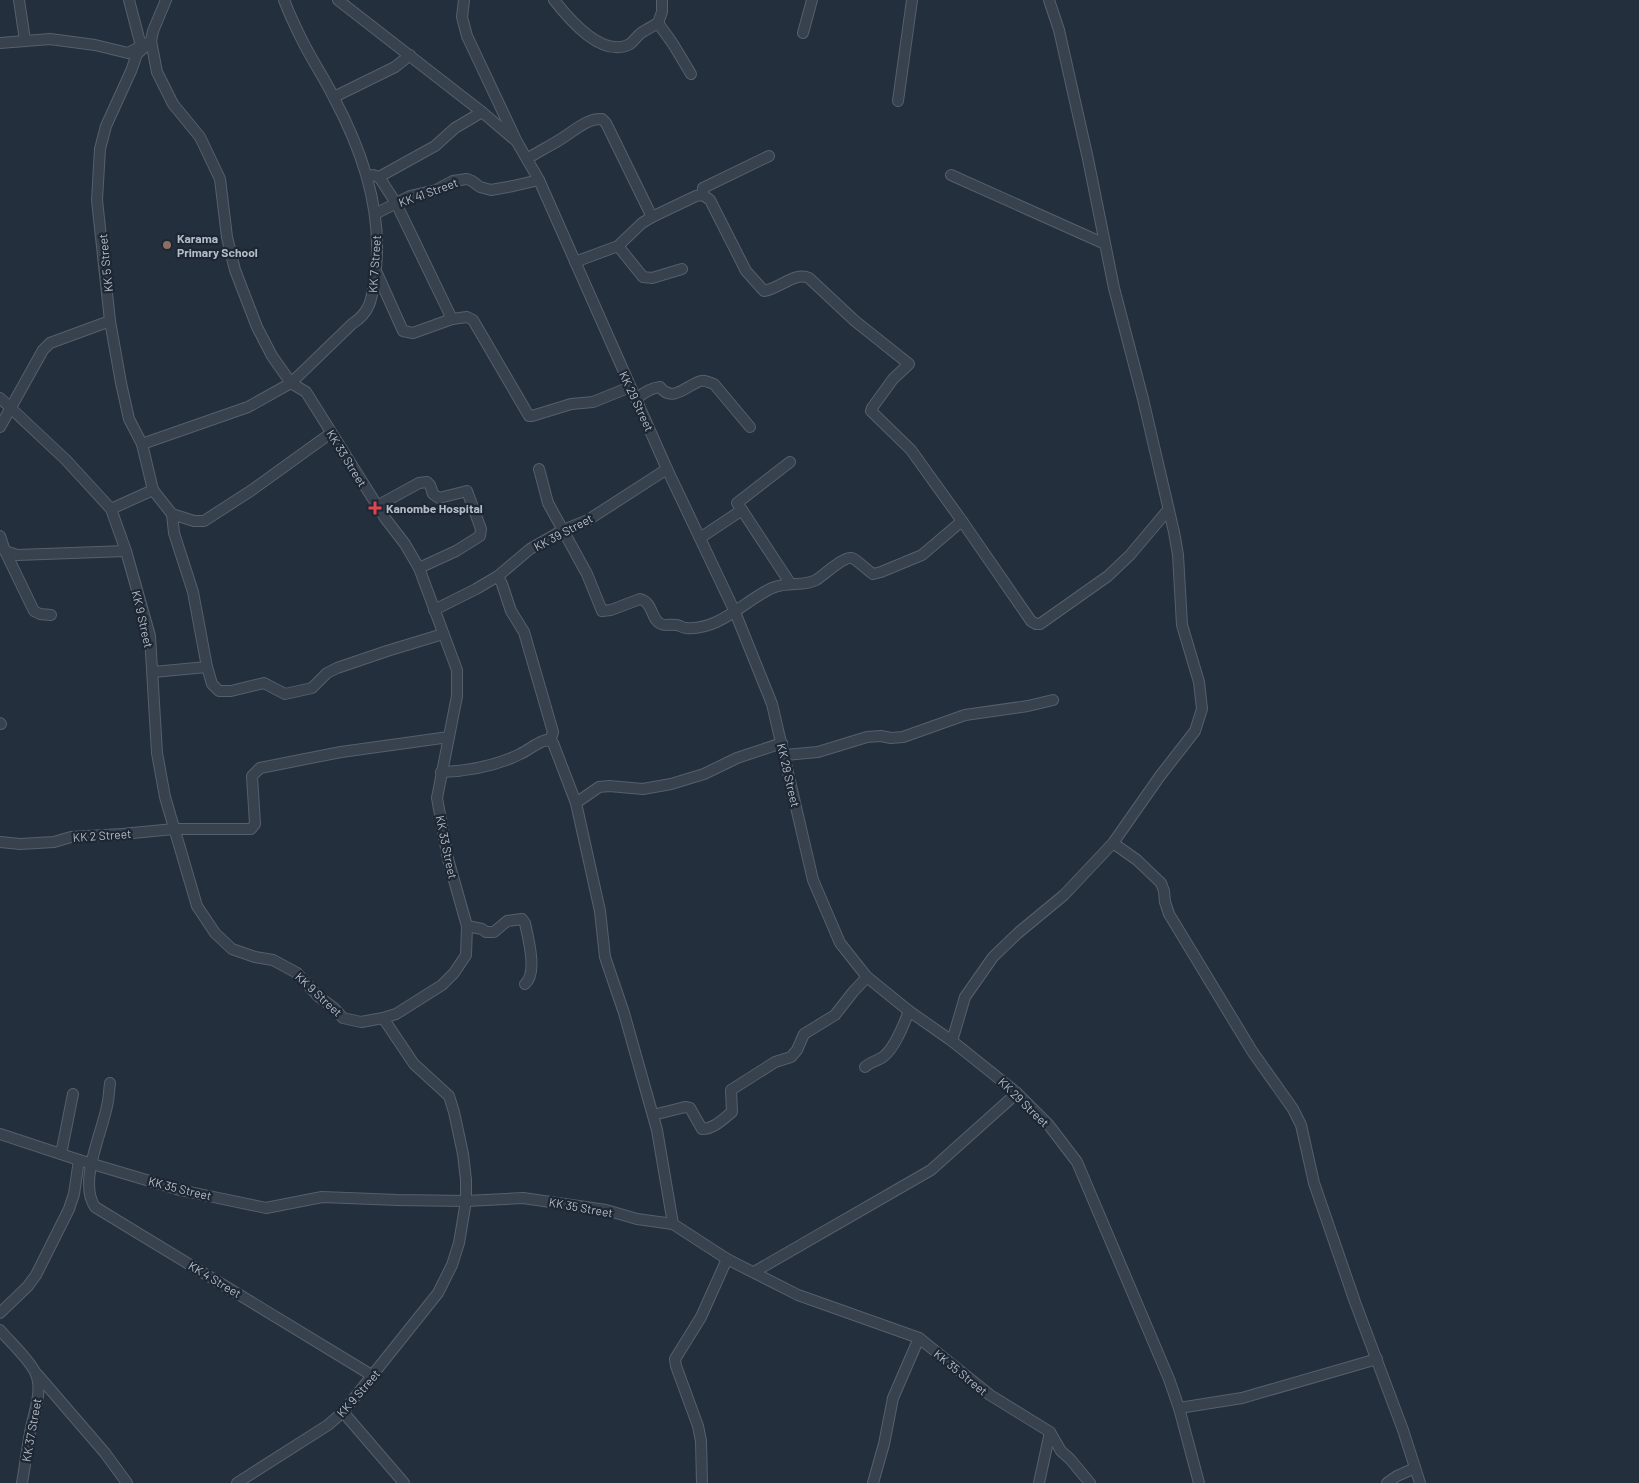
<svg xmlns="http://www.w3.org/2000/svg" width="1639" height="1483" font-family="Barlow,sans-serif">
	<rect width="100%" height="100%" fill="#242f3e"/>
	<g fill="none" stroke-linecap="round" stroke-linejoin="round">
		<g stroke="#565f6c" stroke-width="12">
			<g id="minor">
				<path d="M19,0L25,40"/>
				<path d="M129,0L141,46"/>
				<path d="M338,0L482,112L515,140"/>
				<path d="M464,0L462,17L467,36L517,142L539,180L667,469L735,612L772,704L813,880L840,943L867,977L909,1011L952,1041L1017,1093L1048,1124L1077,1162L1169,1379L1179,1408L1199,1483"/>
				<path d="M554,0C569,19 602,59 630,44C634,41 637,36 641,33C647,29 653,26 658,23L662,12V0"/>
				<path d="M1049,0L1059,30L1088,159L1114,288L1143,399L1174,532L1178,555L1182,625L1199,682L1202,709L1195,731L1160,776L1113,843"/>
				<path d="M658,23L673,44L691,74"/>
				<path d="M803,33L812,0"/>
				<path d="M0,43L50,39L95,45L128,53L151,41L157,72L173,104L200,137L220,179L227,237L235,270L257,327L272,356L291,383L306,392L385,518L405,544L419,568L457,670V696L437,798L448,859L467,926L466,955L454,973L442,985L396,1014L383,1018"/>
				<path d="M334,97L395,67L410,55"/>
				<path d="M898,101L912,0"/>
				<path d="M527,159C539,151 552,145 564,137C575,130 588,118 602,119L606,123L652,217"/>
				<path d="M373,175L379,177L435,146L455,128L482,112"/>
				<path d="M951,175L1105,244"/>
				<path d="M379,177L396,203L452,319"/>
				<path d="M703,195V188L769,156"/>
				<path d="M375,214L410,196L436,190L453,181L467,179L472,181L480,187L491,190L513,186L539,180"/>
				<path d="M618,246L643,277L652,278L682,269"/>
				<path d="M575,262L618,246L642,223L652,217L696,196L703,195L710,200L746,271L764,291C779,289 796,271 809,278L855,321L909,364L893,379L872,408L871,411L911,450L962,521L1031,621L1036,624H1040L1108,576L1130,555L1168,510"/>
				<path d="M376,271L403,331L413,333L452,319L467,317L473,320L529,416H532L571,404L593,402L630,387"/>
				<path d="M0,398L66,460L111,509L126,551L150,636L157,753L165,797L197,906L215,933L232,949L255,957L273,960L297,973L318,996L334,1008L343,1018L361,1022L383,1018L414,1064L449,1096L454,1112L463,1154L466,1180V1201L459,1243L452,1265L438,1293L343,1412L328,1425L237,1483"/>
				<path d="M636,399C643,393 651,388 660,387C673,404 688,384 701,381C705,380 710,383 714,384L750,427"/>
				<path d="M0,427L43,350L50,343L110,321"/>
				<path d="M142,444L248,407L291,383L352,324C371,312 372,298 375,276C384,213 363,152 334,98C324,77 311,59 301,38C295,26 289,13 284,0"/>
				<path d="M539,469L548,503L587,574L602,611L611,610L640,599C653,602 651,620 661,624C665,626 671,624 676,625C680,625 682,628 686,628C719,631 744,601 772,588C788,581 803,587 816,580C824,575 844,556 852,558C857,560 867,570 873,574L881,572L922,555L962,521"/>
				<path d="M153,490L172,514L194,521H204L252,490L331,433"/>
				<path d="M377,506L419,483L427,482L430,485L433,494L439,498L467,491L481,529L480,536L456,551L419,568"/>
				<path d="M111,509L153,490L142,444L129,419L121,383L110,321L97,200L100,149L106,126L131,71L137,54L151,41L153,31L166,0"/>
				<path d="M742,510L737,503L790,462"/>
				<path d="M0,536L5,551L17,555L126,551"/>
				<path d="M700,538L742,510L790,583"/>
				<path d="M5,551L34,611L40,614L51,615"/>
				<path d="M498,576L502,584L511,611L524,632L553,732L550,741"/>
				<path d="M434,610L476,589L498,576L530,549L563,530L588,520L667,469"/>
				<path d="M207,667L212,684L219,691H231L264,683L285,694L312,688L327,673L337,668L387,651L443,634"/>
				<path d="M153,672L207,667L193,592L174,533L172,514"/>
				<path d="M0,723L1,724"/>
				<path d="M785,755L818,752L867,737L881,736L891,738L903,737L965,715L1028,706L1053,700"/>
				<path d="M441,772C468,771 496,766 520,754C529,750 537,742 547,740L553,743L576,803L600,911L605,957L624,1013L657,1130L673,1224"/>
				<path d="M576,803L599,787L609,786L643,789L671,784L704,774L737,758L782,743"/>
				<path d="M0,842L20,844L54,842L71,837L122,834L174,829H251L255,824L252,776L260,768L341,752L449,737"/>
				<path d="M467,926L482,929L486,932H494L507,921L522,919L525,923C528,938 538,973 525,984"/>
				<path d="M952,1041L965,997L993,957L1018,933L1064,895L1113,843L1137,860L1161,883L1164,891L1165,902L1169,914L1252,1051L1293,1109L1301,1125L1314,1183L1355,1302L1403,1430L1420,1483"/>
				<path d="M865,1067C870,1062 877,1061 883,1057C895,1048 904,1024 909,1011"/>
				<path d="M110,1083C109,1090 109,1098 107,1106C102,1133 78,1182 95,1207L373,1376"/>
				<path d="M653,1115L685,1107L690,1108L702,1129C714,1129 723,1119 732,1112L731,1090L775,1062L791,1057L797,1050L804,1034L835,1015L853,992L867,977"/>
				<path d="M0,1134L79,1160L180,1190L266,1208L322,1197L398,1200L466,1201L523,1198L606,1210L637,1219L673,1224L727,1259L798,1295L919,1338L990,1395L1050,1432L1061,1451L1070,1459L1090,1483"/>
				<path d="M61,1154L73,1094"/>
				<path d="M754,1272L931,1170L1017,1093"/>
				<path d="M0,1313L28,1286L36,1275L69,1209L74,1194L79,1160"/>
				<path d="M0,1330C10,1342 28,1358 35,1372C44,1390 33,1414 30,1433C27,1449 25,1466 22,1483"/>
				<path d="M37,1374L105,1453L127,1483"/>
				<path d="M1179,1408L1242,1398L1377,1359"/>
				<path d="M343,1412L404,1483"/>
				<path d="M702,1483L701,1441L698,1426L676,1366L675,1359L701,1317L727,1259"/>
				<path d="M873,1483L884,1444L893,1398L919,1338"/>
				<path d="M1039,1483L1050,1432"/>
				<path d="M1387,1483L1397,1476L1415,1468"/>
			</g>
		</g>
		<use href="#minor" stroke="#38414e" stroke-width="10"/>
	</g>
	<circle fill="#8d6e63" stroke="#1d2633" stroke-width="2" cx="167" cy="245" r="5"/>
	<path fill="#e0444e" stroke="#1d2633" stroke-width="2" d="M372.5 500.5h5v5h5v5h-5v5h-5v-5h-5v-5h5z"/>
	<g text-anchor="middle" dominant-baseline="central" stroke-width="4.5" stroke-linejoin="round" paint-order="stroke">
		<g font-size="12" fill="#b4bcc9" stroke="#1d2633">
			<text transform="translate(428 192) rotate(-20)">KK 41 Street</text>
			<text transform="translate(105 263) rotate(-96)">KK 5 Street</text>
			<text transform="translate(374 264) rotate(-86)">KK 7 Street</text>
			<text transform="translate(637 401) rotate(65)">KK 29 Street</text>
			<text transform="translate(347 458) rotate(58)">KK 33 Street</text>
			<text transform="translate(563 532) rotate(-28)">KK 39 Street</text>
			<text transform="translate(143 619) rotate(77)">KK 9 Street</text>
			<text transform="translate(789 775) rotate(77)">KK 29 Street</text>
			<text transform="translate(102 835) rotate(-4)">KK 2 Street</text>
			<text transform="translate(447 847) rotate(78)">KK 33 Street</text>
			<text transform="translate(319 994) rotate(43)">KK 9 Street</text>
			<text transform="translate(1024 1102) rotate(44)">KK 29 Street</text>
			<text transform="translate(180 1188) rotate(14)">KK 35 Street</text>
			<text transform="translate(581 1207) rotate(10)">KK 35 Street</text>
			<text transform="translate(215 1279) rotate(31)">KK 4 Street</text>
			<text transform="translate(961 1372) rotate(39)">KK 35 Street</text>
			<text transform="translate(358 1393) rotate(-49)">KK 9 Street</text>
			<text transform="translate(31 1430) rotate(-80)">KK 37 Street</text>
		</g>
		<g font-size="12" font-weight="bold" fill="#b4bcc9" stroke="#1d2633" text-anchor="start">
			<text x="177" y="238">Karama<tspan x="177" dy="14">Primary School</tspan></text>
			<text x="386" y="508">Kanombe Hospital</text>
		</g>
	</g>
</svg>
